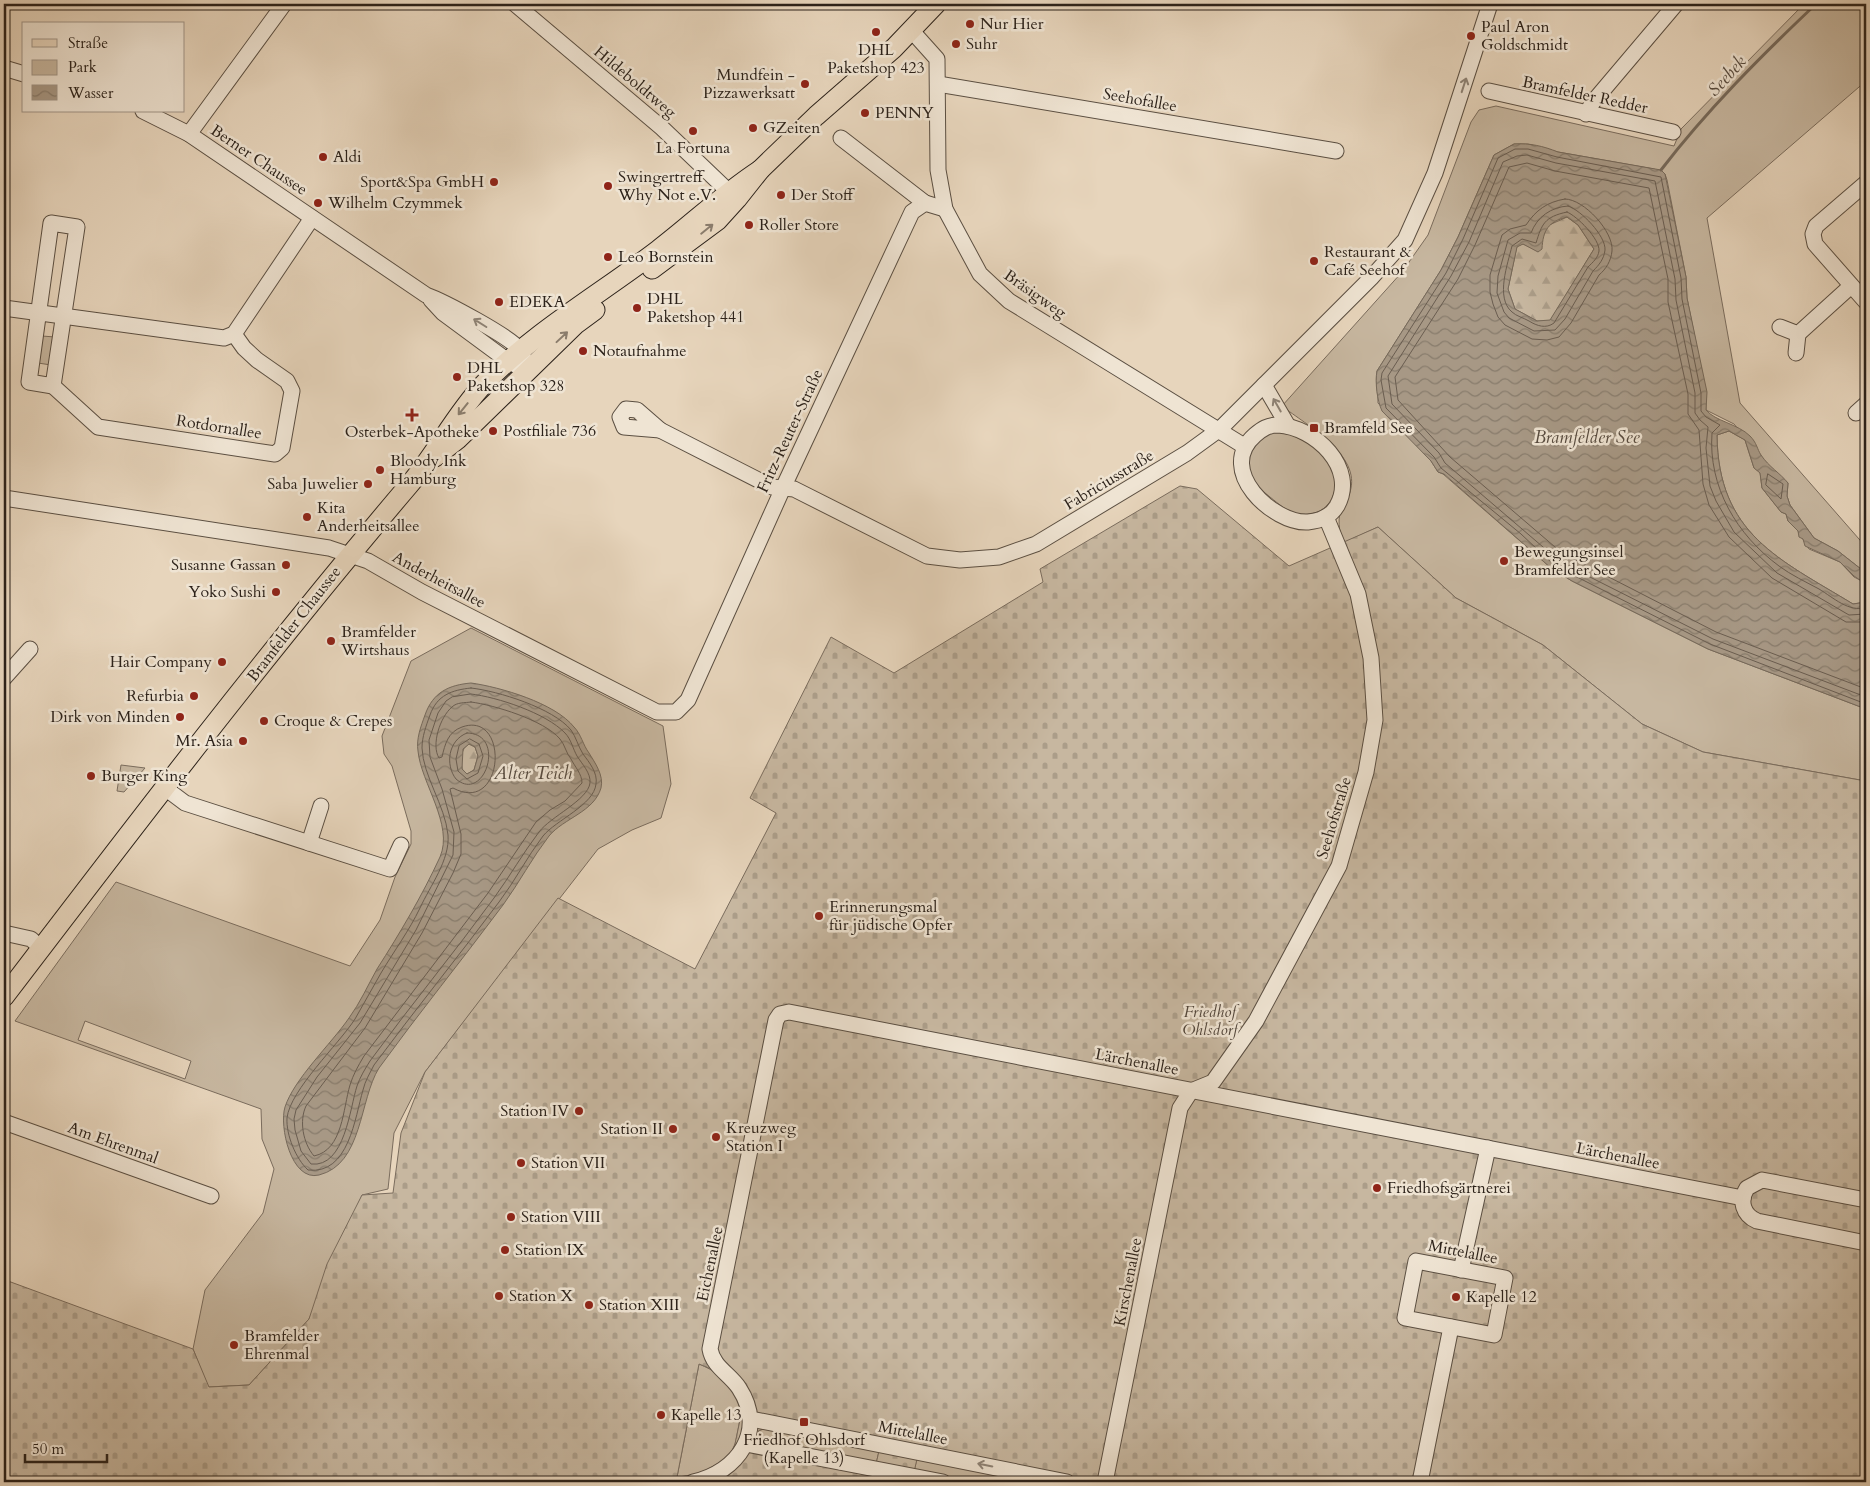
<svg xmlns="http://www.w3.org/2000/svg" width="1870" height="1486" font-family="Cardo,serif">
	<defs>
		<pattern id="forest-firs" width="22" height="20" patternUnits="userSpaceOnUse" patternTransform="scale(1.25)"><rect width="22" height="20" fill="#c7b7a0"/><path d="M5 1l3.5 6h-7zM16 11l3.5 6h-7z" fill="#ab9d89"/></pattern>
		<pattern id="cemetery-stones" width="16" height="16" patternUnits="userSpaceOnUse" patternTransform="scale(1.25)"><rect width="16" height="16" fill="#c7b7a0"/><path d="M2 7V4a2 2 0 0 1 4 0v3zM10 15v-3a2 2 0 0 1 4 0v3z" fill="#ab9d89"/></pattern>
		<pattern id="water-waves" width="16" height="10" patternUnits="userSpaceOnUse" patternTransform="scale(1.25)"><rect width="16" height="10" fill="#a79885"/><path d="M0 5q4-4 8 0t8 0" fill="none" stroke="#887c6c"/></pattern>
	</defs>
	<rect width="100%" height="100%" fill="#e7d5bc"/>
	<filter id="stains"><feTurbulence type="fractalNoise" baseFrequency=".004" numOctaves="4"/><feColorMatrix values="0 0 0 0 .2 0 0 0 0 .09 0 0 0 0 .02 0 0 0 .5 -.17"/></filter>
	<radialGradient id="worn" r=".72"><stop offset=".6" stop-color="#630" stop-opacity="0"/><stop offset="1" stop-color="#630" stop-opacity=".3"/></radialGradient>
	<g fill="#c7b7a0" stroke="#7a6c5d" fill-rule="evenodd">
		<path d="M1804,4H1866V81L1707,218L1740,403L1866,547V573L1838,551L1814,538L1790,505L1787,496L1788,483L1773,471L1734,424L1706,410V392L1687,298L1686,277L1667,180L1665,174L1654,169L1558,152L1528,144H1514L1494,155L1458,237L1441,270L1377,371C1375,382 1378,392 1378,403L1431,461L1438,472L1443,474L1551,568L1572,581L1708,649L1866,709V783L1860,780L1703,752L1642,724L1543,645L1456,598L1378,527L1343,543C1339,530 1337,519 1342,506C1344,501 1349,497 1350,492C1362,455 1306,425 1282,406L1402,272L1428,235L1471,122L1479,110L1496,106L1674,146L1681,129Z"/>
		<path d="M42,336L55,337L51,365L38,363Z"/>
		<path d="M1279,430C1293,435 1323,448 1330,462C1344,486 1331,518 1300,514C1288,513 1279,504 1270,497C1246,478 1248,474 1251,445L1267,432Z"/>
		<path d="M1729,431L1745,440L1754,468L1760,472L1762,488L1781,512L1786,514L1788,521L1798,531L1809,549L1840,562L1854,577L1866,583V602L1853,604C1779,559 1718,534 1717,435Z"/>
		<path d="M471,628L663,726L671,784L661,818L632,830L598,849L425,1072L394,1133L388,1189L362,1195L309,1319L249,1385L208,1387L193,1349L205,1290L263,1213L274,1169L262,1139L261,1109L15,1021L116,882L350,966L380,920L395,877L411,844V831L392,766L384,754L382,736L411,661ZM85,1021L191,1061L185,1079L78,1040Z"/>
		<path d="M121,765L145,768L124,792L117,791Z"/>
		<path d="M699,1364C730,1377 745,1397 738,1430C736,1439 735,1449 730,1456C720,1469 692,1476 677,1477Z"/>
		<path d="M766,1428L879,1451L876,1464L762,1441L758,1431Z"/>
		<path d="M917,1458L1037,1482H968L914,1472Z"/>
	</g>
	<g fill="url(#forest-firs)" stroke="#7a6c5d">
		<path d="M1567,217L1578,225L1594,249L1550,321H1537L1515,309L1508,289L1517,246L1523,244L1538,251L1547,226Z"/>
		<path d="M469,744L475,747L478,756L474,770L467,774L462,769C461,760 460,749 469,744Z"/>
	</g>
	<path fill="url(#cemetery-stones)" stroke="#7a6c5d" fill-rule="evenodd" d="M1180,486L1197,489L1289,566L1378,527L1456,598L1543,645L1642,724L1703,752L1860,780L1866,783V1482H1037L917,1459L914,1472L968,1482H4V1292L8,1281L193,1349L209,1387L249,1385L309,1319L327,1264L362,1195L393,1193L401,1133L425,1072L558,898L695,969L776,813L750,798L831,637L894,673L1043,582L1040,569ZM699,1364L714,1370L730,1386L740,1404V1420L735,1444L729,1457L698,1475L677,1477ZM766,1428L879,1451L876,1464L762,1441L758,1431Z"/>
	<g fill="url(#water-waves)" stroke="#76695a" fill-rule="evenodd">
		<path d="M1514,144C1530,143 1543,146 1558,152L1661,170L1665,174L1686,277L1687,298L1707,392L1706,410C1715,421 1738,424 1750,436C1757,443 1757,449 1761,455C1769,467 1780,473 1788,483L1787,496L1790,505L1814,538L1838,551L1866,573V584L1854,576L1840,562L1805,546L1803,539L1799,537L1798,531L1788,521L1786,514L1781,512L1762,488L1760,473L1754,468L1745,440L1729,431L1717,435C1718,534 1779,559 1853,604L1866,602V709L1708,649L1572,581L1551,568L1444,474L1438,472L1431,461L1382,411C1377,400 1375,383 1377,371L1441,270L1458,237L1494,155ZM1567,217L1578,225L1594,249L1550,320L1537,321L1515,309L1508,289L1517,247L1523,244L1538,252L1542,249C1543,230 1548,222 1567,217Z"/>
		<path d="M471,683C500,687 555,703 574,727C581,734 583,745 589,753C595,763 604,775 601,788C594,812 564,818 549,836C532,858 519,883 503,905C462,960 419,1013 379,1068C359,1100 363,1164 319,1175C291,1182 279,1126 285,1107C294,1079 331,1044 349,1018C360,1003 368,985 377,969C400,933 422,896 440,857C454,825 421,783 418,751C416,739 421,726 425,715C433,692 449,685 471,683ZM469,744L475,747L478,756L474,770L467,774L462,769L463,749Z"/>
	</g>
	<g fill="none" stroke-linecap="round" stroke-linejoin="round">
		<g stroke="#6a5d50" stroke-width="1">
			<path d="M1565,199C1584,199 1614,232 1612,251C1611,261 1606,269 1599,275L1571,323L1559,337L1547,340L1532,339L1505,325L1498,317L1493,304L1490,292V275L1502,235L1510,229L1526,225C1536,210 1547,202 1565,199Z"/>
			<path d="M1568,206C1581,210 1606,236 1605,250C1604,259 1599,265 1593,271L1565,319L1555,330L1534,331L1509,318L1504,312L1497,293L1498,276L1508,240L1520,233H1531C1537,217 1551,207 1568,206Z"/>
			<path d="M1567,212C1577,216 1600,239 1599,251C1598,258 1593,262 1588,267L1554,323C1546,329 1537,326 1529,321C1524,318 1516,316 1512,312C1495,298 1508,263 1512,246L1522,239L1536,243C1542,224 1544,217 1567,212Z"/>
			<path d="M1768,474L1783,484L1781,499L1766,485Z"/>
			<path d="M1866,608C1848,612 1834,598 1819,589C1806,582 1791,575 1779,566C1737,535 1708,487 1712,433L1720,425L1706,417L1701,411V393L1682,299L1681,278L1661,177L1557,157L1528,149H1515L1498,158L1463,239L1446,273L1382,373L1381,380L1386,408L1434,457L1441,468L1521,534L1553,564L1575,576L1710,644L1866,704"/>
			<path d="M1866,614L1849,615L1777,573L1734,532L1716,501L1710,486L1706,448L1708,427L1700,420L1695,413V393L1676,300L1675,279L1655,181L1556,163L1527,155L1517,156L1503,162L1469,242L1451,276L1388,376L1392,404L1439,453L1445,463L1557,559L1578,571L1713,639L1866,697"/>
			<path d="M1866,622H1846L1772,578L1729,537L1709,505L1703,484L1699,430L1688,414V394L1668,302V279L1649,188L1555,171L1527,163L1509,167L1475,245L1458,279L1395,377L1398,400L1450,457L1562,553L1716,632L1866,689"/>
			<path d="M471,688C498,691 553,708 571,730C576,737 578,746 583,754C589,762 598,773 596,784C594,805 556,820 543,836C527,857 515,881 499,902C458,957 415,1010 374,1065C370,1073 365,1081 363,1090C355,1117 349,1175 308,1170C296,1159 286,1135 287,1118C290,1090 339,1044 355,1019C364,1004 372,988 381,973C394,951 409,931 420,908C430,886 450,860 448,835C445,805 423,776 422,748C422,737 426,726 430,715C437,695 452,690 471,688Z"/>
			<path d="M471,694C497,697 546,713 565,733C571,739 573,749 577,756C582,764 591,773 590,783C588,800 550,817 539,832C523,853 510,876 494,898C454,953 410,1006 370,1061C365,1069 360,1077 357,1086C350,1107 345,1168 311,1164L301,1151L295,1130L294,1119L296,1110L317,1077L360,1023L416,930L453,855L454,832L442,789L430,757L429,740L438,713L446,701L452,697Z"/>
			<path d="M471,702C494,705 544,720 560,739C565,745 566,753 571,759C575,767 582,774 582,783L565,801L550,810L536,822L488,893L364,1056C358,1066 353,1075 350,1085C343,1108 343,1150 314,1156C303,1143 299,1121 306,1106L365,1028L422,933L453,873L461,854V834L450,789L453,788C505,816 510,710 462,727C448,732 445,744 442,757L439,758C431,745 440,717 452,707C457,702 465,703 471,702Z"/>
			<path d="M467,733C507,733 485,804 456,779C445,765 448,740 467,733Z"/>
			<path d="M470,739L479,744L483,756L478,773L467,779L458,771L456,759L459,746Z"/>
		</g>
		<path stroke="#76695a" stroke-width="3" d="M1661,170C1707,110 1761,56 1816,4"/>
		<g stroke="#5b4f42" stroke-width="17">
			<g id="minor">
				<path d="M515,4L662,128L728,191"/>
				<path d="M911,30L937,59L938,170L945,209L980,274L1009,301L1244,446"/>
				<path d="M4,68L24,74"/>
				<path d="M938,84L1336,151"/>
				<path d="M1489,91L1673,132"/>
				<path d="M143,111L189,134L426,295C443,301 513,338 521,351C524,356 525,364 527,370"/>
				<path d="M1586,114L1593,102L1676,4"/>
				<path d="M189,134L284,4"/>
				<path d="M841,138L925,203"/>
				<path d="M1866,183L1816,226L1813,234L1815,244L1866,302"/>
				<path d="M51,223L77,227L53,386L29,382Z"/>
				<path d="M431,300L443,313L508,361L517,366"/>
				<path d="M4,308L224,338L234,334L312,218"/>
				<path d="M1780,327L1798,334L1851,286"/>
				<path d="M1796,353L1798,334"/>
				<path d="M1264,385L1288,426"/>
				<path d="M53,386L98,427L275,454L282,448L292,391L287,381L257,360L244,348L234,334"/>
				<path d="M626,409L637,410L660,430L624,427L620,417Z"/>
				<path d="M1856,413L1866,404"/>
				<path d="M1278,425C1315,427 1358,468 1337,506C1331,516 1320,521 1308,522C1273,524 1215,470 1255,435C1262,429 1268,425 1278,425Z"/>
				<path d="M660,430L772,487L794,489L927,556L960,560L999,557L1036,544L1187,453L1220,429L1371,278L1405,240L1435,173L1490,4"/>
				<path d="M4,498L329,548L368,561L422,592L657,712H676L688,700L783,488L912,212L925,203L945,209"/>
				<path d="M4,678L30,649"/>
				<path d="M165,788L185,803L390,869L401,845"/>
				<path d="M309,843L321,806"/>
				<path d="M4,933L31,939L41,948"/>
				<path d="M1191,1091L1213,1082L1256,1021L1339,866L1366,772L1375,720L1371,658L1358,594L1326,517"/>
				<path d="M4,1122L211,1196"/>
				<path d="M1866,1200L1762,1180L1747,1188C1739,1201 1743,1215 1757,1221L1866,1243"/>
				<path d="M1416,1261L1505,1278L1494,1335L1405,1318Z"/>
				<path d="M1461,1270L1488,1148"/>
				<path d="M751,1419L1067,1482"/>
				<path d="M746,1444L943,1482"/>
				<path d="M693,1482C738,1472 767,1431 739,1388C730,1374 713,1367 710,1349L776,1020L780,1014L789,1012L1743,1198"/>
				<path d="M1105,1482L1180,1108L1191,1091"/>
				<path d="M1420,1482L1451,1327"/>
			</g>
		</g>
		<g stroke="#2c221a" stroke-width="21">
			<g id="major">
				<path d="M652,269L718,220L737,199L760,170L816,116L894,48L936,4"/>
				<path d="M435,457L458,439L576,324L595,310"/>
				<path d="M4,997C136,824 268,651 409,485C436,454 454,416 483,385C534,332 599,295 658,250C692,224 723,194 760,170"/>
			</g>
		</g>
		<use href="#minor" stroke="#efe4d3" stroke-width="15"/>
		<use href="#major" stroke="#e7d5bc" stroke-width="19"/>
	</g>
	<defs><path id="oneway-shaft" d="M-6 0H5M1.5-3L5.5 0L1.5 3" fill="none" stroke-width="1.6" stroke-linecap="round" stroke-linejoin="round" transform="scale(1.25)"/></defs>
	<g stroke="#8e8376">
		<use href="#oneway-shaft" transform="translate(1464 85) rotate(-72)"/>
		<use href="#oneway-shaft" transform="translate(480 323) rotate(-148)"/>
		<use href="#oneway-shaft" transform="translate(1277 405) rotate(-120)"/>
		<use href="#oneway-shaft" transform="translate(985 1465) rotate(-169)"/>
	</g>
	<g stroke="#8a7c6b">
		<use href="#oneway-shaft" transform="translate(707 229) rotate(-39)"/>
		<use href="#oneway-shaft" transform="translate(562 337) rotate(-43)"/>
		<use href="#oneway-shaft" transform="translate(463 409) rotate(129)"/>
	</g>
	<g fill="#8f2418" stroke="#efe4d3" stroke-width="2">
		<circle cx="970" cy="24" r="5"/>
		<circle cx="876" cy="32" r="5"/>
		<circle cx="1471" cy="36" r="5"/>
		<circle cx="956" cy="44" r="5"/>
		<circle cx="805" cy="84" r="5"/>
		<circle cx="865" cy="113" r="5"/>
		<circle cx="753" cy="128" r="5"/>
		<circle cx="693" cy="131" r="5"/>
		<circle cx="323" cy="157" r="5"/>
		<circle cx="494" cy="182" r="5"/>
		<circle cx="608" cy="186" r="5"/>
		<circle cx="781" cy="195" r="5"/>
		<circle cx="318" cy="203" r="5"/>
		<circle cx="749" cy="225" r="5"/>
		<circle cx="608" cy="257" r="5"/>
		<circle cx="1314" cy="261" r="5"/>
		<circle cx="499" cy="302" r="5"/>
		<circle cx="637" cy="308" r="5"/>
		<circle cx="583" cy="351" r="5"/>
		<circle cx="457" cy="377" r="5"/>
		<path d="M409.5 407.5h5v5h5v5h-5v5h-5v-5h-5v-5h5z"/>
		<rect x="1309" y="423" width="10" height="10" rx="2.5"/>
		<circle cx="493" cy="431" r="5"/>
		<circle cx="380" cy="470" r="5"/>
		<circle cx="368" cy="484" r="5"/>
		<circle cx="307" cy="517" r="5"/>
		<circle cx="1504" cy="561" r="5"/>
		<circle cx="286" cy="565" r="5"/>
		<circle cx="276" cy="592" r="5"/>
		<circle cx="331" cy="641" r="5"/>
		<circle cx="222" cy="662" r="5"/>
		<circle cx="194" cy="696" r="5"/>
		<circle cx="180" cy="717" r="5"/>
		<circle cx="264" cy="721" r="5"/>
		<circle cx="243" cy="741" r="5"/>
		<circle cx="91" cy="776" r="5"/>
		<circle cx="819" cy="916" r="5"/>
		<circle cx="579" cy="1111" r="5"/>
		<circle cx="673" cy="1129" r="5"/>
		<circle cx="716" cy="1137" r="5"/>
		<circle cx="521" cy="1163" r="5"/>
		<circle cx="1377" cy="1188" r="5"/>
		<circle cx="511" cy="1217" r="5"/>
		<circle cx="505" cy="1250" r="5"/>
		<circle cx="499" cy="1296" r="5"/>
		<circle cx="1456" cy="1297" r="5"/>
		<circle cx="589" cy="1305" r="5"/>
		<circle cx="234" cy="1345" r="5"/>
		<circle cx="661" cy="1415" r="5"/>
		<rect x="799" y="1417" width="10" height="10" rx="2.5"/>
	</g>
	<g text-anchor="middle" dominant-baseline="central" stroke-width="5" stroke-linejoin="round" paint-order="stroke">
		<g font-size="16" fill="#2c221a" stroke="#efe4d3" text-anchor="start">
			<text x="980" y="24">Nur Hier</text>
			<text x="1481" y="27">Paul Aron<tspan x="1481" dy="18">Goldschmidt</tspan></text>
			<text x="966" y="44">Suhr</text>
			<text x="876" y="50" text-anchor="middle">DHL<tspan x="876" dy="18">Paketshop 423</tspan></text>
			<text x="795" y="75" text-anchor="end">Mundfein -<tspan x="795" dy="18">Pizzawerksatt</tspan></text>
			<text x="875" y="113">PENNY</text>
			<text x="763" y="128">GZeiten</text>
			<text x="693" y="148" text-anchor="middle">La Fortuna</text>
			<text x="333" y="157">Aldi</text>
			<text x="618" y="177">Swingertreff<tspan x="618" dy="18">Why Not e.V.</tspan></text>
			<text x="484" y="182" text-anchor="end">Sport&amp;Spa GmbH</text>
			<text x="791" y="195">Der Stoff</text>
			<text x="328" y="203">Wilhelm Czymmek</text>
			<text x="759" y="225">Roller Store</text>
			<text x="1324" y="252">Restaurant &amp;<tspan x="1324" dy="18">Café Seehof</tspan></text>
			<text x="618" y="257">Leo Bornstein</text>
			<text x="647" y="299">DHL<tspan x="647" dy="18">Paketshop 441</tspan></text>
			<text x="509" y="302">EDEKA</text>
			<text x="593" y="351">Notaufnahme</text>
			<text x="467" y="368">DHL<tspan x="467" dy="18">Paketshop 328</tspan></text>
			<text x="1324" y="428">Bramfeld See</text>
			<text x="503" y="431">Postfiliale 736</text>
			<text x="412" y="432" text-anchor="middle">Osterbek-Apotheke</text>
			<text x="390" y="461">Bloody Ink<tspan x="390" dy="18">Hamburg</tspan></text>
			<text x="358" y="484" text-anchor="end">Saba Juwelier</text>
			<text x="317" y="508">Kita<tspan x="317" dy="18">Anderheitsallee</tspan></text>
			<text x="1514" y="552">Bewegungsinsel<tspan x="1514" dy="18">Bramfelder See</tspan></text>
			<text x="276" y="565" text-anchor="end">Susanne Gassan</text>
			<text x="266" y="592" text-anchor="end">Yoko Sushi</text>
			<text x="341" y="632">Bramfelder<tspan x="341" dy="18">Wirtshaus</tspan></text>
			<text x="212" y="662" text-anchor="end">Hair Company</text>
			<text x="184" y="696" text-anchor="end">Refurbia</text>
			<text x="170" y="717" text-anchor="end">Dirk von Minden</text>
			<text x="274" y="721">Croque &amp; Crepes</text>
			<text x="233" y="741" text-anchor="end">Mr. Asia</text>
			<text x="101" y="776">Burger King</text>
			<text x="829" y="907">Erinnerungsmal<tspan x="829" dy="18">für jüdische Opfer</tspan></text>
			<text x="569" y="1111" text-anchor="end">Station IV</text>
			<text x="726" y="1128">Kreuzweg<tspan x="726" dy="18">Station I</tspan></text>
			<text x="663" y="1129" text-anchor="end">Station II</text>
			<text x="531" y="1163">Station VII</text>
			<text x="1387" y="1188">Friedhofsgärtnerei</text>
			<text x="521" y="1217">Station VIII</text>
			<text x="515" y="1250">Station IX</text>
			<text x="509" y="1296">Station X</text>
			<text x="1466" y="1297">Kapelle 12</text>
			<text x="599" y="1305">Station XIII</text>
			<text x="244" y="1336">Bramfelder<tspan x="244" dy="18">Ehrenmal</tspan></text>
			<text x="671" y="1415">Kapelle 13</text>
			<text x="804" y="1440" text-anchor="middle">Friedhof Ohlsdorf<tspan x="804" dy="18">(Kapelle 13)</tspan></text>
		</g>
		<g font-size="16" fill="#2c221a" stroke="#efe4d3">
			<text transform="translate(635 82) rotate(40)">Hildeboldtweg</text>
			<text transform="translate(1585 95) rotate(12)">Bramfelder Redder</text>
			<text transform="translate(1140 100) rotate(10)">Seehofallee</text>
			<text transform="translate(259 160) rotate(34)">Berner Chaussee</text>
			<text transform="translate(1035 294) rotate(35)">Bräsigweg</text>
			<text transform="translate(219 427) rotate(9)">Rotdornallee</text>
			<text transform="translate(790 431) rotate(-65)">Fritz-Reuter-Straße</text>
			<text transform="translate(1109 480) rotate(-31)">Fabriciusstraße</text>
			<text transform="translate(439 580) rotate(28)">Anderheitsallee</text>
			<text transform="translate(294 624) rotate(-52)">Bramfelder Chaussee</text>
			<text transform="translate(1334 818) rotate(-73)">Seehofstraße</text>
			<text transform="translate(1137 1062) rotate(11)">Lärchenallee</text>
			<text transform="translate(113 1143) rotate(20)">Am Ehrenmal</text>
			<text transform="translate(1618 1156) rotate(11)">Lärchenallee</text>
			<text transform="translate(1463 1252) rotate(11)">Mittelallee</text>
			<text transform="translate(710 1264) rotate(-78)">Eichenallee</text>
			<text transform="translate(1128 1282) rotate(-79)">Kirschenallee</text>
			<text transform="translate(913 1433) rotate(11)">Mittelallee</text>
		</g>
		<g font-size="16" font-style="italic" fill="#53473c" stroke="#efe4d3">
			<text x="1210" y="1012">Friedhof<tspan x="1210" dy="18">Ohlsdorf</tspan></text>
		</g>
		<g font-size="18" font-style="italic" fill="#574b3f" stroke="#efe4d3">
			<text transform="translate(1727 76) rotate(-48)">Seebek</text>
			<text x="1587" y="437">Bramfelder See</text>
			<text x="533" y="773">Alter Teich</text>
		</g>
	</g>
	<rect width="1870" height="1486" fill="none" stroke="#e7d5bc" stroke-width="20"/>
	<rect x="5" y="5" width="1860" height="1476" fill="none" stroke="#2c221a" stroke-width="2.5"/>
	<rect x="10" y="10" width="1850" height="1466" fill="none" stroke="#2c221a"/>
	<rect x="22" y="22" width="162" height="90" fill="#efe4d3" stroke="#a19689"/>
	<rect x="32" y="39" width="25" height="8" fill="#e7d5bc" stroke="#a19689"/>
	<text x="68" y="48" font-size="15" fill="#2c221a">Straße</text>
	<rect x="32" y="60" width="25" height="15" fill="#c7b7a0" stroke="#a19689"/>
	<text x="68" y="72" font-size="15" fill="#2c221a">Park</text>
	<rect x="32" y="85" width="25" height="15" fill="url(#water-waves)" stroke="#a19689"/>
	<text x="68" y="98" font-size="15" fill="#2c221a">Wasser</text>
	<path d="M25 1454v8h82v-8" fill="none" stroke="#2c221a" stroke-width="2.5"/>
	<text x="32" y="1454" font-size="15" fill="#2c221a" stroke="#efe4d3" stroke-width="4" paint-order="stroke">50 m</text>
	<rect width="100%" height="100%" filter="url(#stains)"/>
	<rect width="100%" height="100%" fill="url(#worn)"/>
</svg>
